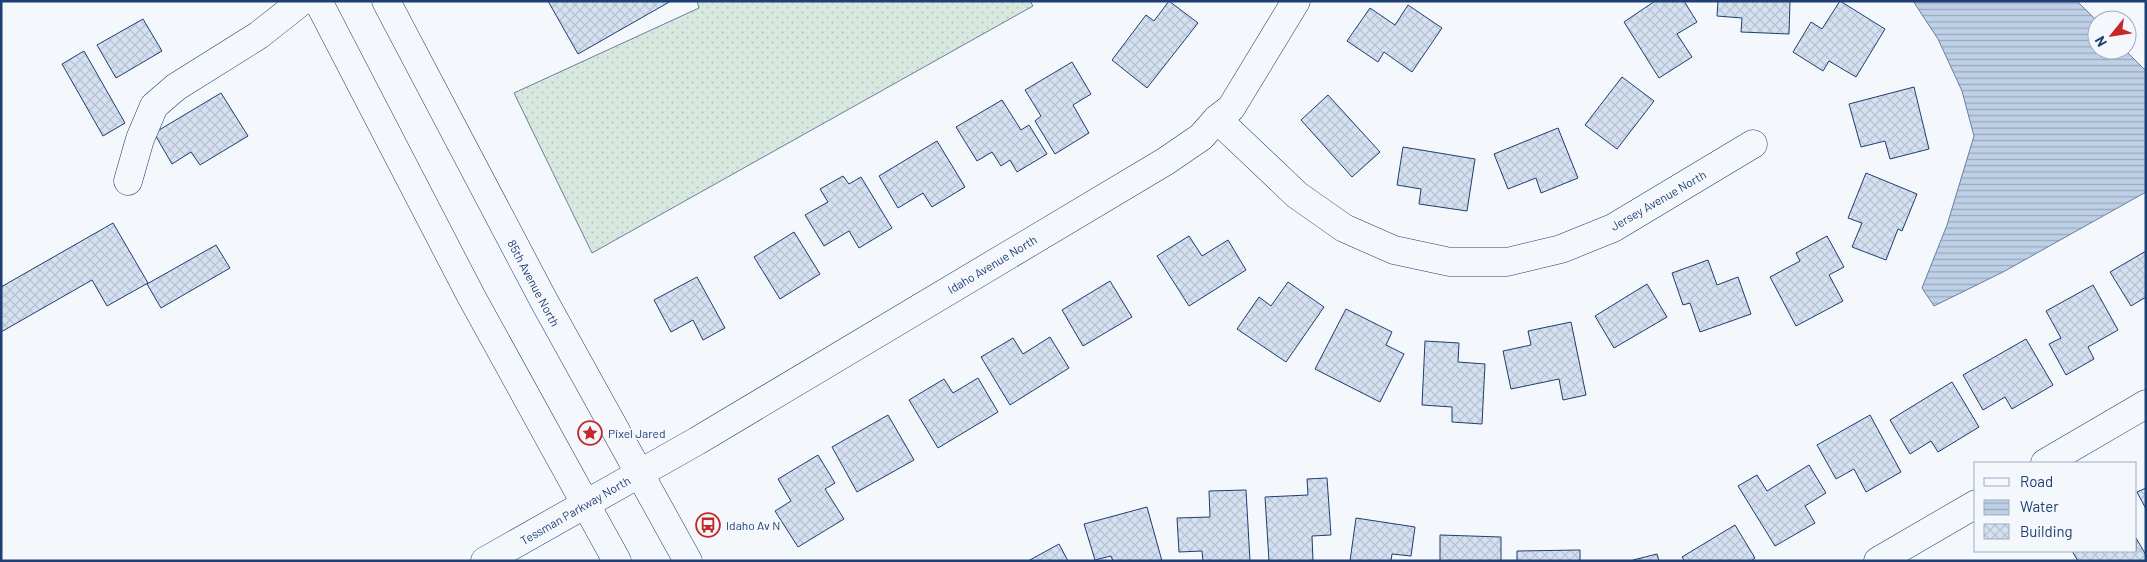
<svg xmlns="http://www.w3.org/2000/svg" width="2147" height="562" font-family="Barlow,sans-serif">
	<defs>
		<pattern id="grass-dots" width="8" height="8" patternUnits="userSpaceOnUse" patternTransform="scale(1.25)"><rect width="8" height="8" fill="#d7e8df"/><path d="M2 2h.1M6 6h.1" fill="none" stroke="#b8c8c3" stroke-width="1.8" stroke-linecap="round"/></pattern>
		<pattern id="water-rules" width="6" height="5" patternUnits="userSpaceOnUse" patternTransform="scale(1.25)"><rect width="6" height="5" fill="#bed0e5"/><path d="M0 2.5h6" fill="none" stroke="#9aaabe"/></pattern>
		<pattern id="building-cross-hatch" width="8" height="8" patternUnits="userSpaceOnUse" patternTransform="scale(1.25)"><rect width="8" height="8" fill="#d5e0f0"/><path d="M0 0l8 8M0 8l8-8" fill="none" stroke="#b6c1d1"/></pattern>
	</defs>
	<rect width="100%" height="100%" fill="#f4f7fb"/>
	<path fill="url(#grass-dots)" stroke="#687fa3" d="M697,1H1030L1033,6L592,253L514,93L699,8Z"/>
	<path fill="url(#water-rules)" stroke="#687fa3" d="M1913,1H2077L2097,21V50H2125L2146,71V192L2003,272L1934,306L1922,288L1947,225L1974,136L1962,91L1938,39Z"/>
	<g fill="url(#building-cross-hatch)" stroke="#1d3f73">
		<path d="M548,1H671L578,54Z"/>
		<path d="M1169,1L1198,23L1147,88L1112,60L1146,15L1154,21Z"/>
		<path d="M1655,1H1684L1697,22L1677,34L1692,57L1659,78L1624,22Z"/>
		<path d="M1718,1H1790L1789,34L1741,32L1742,18L1717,16Z"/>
		<path d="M1840,1L1885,29L1856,77L1829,61L1823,71L1793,52L1811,22L1822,29Z"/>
		<path d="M1408,5L1442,28L1412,72L1384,52L1378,62L1347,41L1370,8L1395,25Z"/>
		<path d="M143,19L162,51L116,78L97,45Z"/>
		<path d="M84,51L125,123L103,136L62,64Z"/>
		<path d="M1072,62L1091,94L1073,105L1089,133L1055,154L1035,121L1041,116L1025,90Z"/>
		<path d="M1622,77L1654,101L1617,149L1585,125Z"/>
		<path d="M1914,87L1929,149L1890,159L1885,141L1861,147L1849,104Z"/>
		<path d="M221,93L248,136L200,165L191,152L172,164L154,133Z"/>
		<path d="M1328,95L1380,152L1352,177L1301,120Z"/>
		<path d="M1002,100L1021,130L1029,125L1047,154L1017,172L1010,160L1001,166L992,152L977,161L956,127Z"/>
		<path d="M1558,128L1578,178L1541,193L1536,178L1508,189L1494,154Z"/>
		<path d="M937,141L965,187L932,207L923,193L898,208L879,176Z"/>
		<path d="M1403,147L1475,159L1467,211L1419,204L1421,189L1397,185Z"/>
		<path d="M1866,173L1917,194L1902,231L1898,229L1886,260L1852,247L1862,223L1848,218Z"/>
		<path d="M843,176L849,184L861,177L892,228L859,248L849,231L824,246L805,215L828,202L820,189Z"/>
		<path d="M113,223L148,283L107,306L92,280L1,332V287Z"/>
		<path d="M794,232L820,274L780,299L754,257Z"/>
		<path d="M1189,236L1202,256L1228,240L1246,270L1189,306L1157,256Z"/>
		<path d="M1827,236L1844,267L1829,275L1843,301L1796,326L1770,277L1800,261L1796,253Z"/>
		<path d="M216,245L230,268L161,308L147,284Z"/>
		<path d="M2146,251V297L2131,306L2110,272Z"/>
		<path d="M1708,260L1717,285L1738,277L1751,314L1700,332L1690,303L1683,305L1672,273Z"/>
		<path d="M697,277L725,328L703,340L693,320L671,332L654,300Z"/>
		<path d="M1110,281L1132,317L1083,346L1062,310Z"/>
		<path d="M1288,282L1324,307L1286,362L1237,329L1259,297L1271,306Z"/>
		<path d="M1647,284L1667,317L1614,348L1595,316Z"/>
		<path d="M2093,285L2118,330L2088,347L2094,359L2066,375L2049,344L2061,338L2046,311Z"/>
		<path d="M1346,309L1392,332L1386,345L1404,354L1380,402L1315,369Z"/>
		<path d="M1571,322L1586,395L1563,400L1559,379L1511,389L1503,351L1531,345L1528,331Z"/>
		<path d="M1050,337L1069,368L1010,405L981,357L1013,338L1023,354Z"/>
		<path d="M2026,339L2053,385L2012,409L2005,397L1983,410L1963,375Z"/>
		<path d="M1425,341L1459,343L1458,362L1485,364L1482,424L1452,422V407L1422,405Z"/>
		<path d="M978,378L998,412L938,448L909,400L944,379L953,393Z"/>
		<path d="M1952,382L1979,427L1938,452L1931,441L1910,454L1890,420Z"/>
		<path d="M888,415L914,460L857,492L832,447Z"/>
		<path d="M1870,415L1901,472L1866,492L1854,469L1836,479L1817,445Z"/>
		<path d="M818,455L835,483L825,489L844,519L798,547L775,511L791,501L778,479Z"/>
		<path d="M1809,465L1826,493L1805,506L1815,523L1775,546L1738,486L1757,475L1767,491Z"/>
		<path d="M1327,478L1331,535L1312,536L1313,561H1269L1265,497L1308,495L1307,479Z"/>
		<path d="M2146,488V509L2137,492Z"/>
		<path d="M1246,490L1250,561H1203L1202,551L1179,552L1177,518L1210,517L1209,491Z"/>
		<path d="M1147,507L1162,561H1113L1111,556L1095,560L1084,524Z"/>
		<path d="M1356,518L1415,527L1411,556L1392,554L1391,561H1350Z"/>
		<path d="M1735,525L1755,558L1751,561H1685L1682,557Z"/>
		<path d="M1440,535L1501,537V561H1440Z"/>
		<path d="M2136,538L2146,555V561H2078L2072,551H2136Z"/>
		<path d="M1059,544L1068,561H1028Z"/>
		<path d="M1580,550V561H1517V551Z"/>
		<path d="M1657,554L1659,561H1633V560Z"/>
	</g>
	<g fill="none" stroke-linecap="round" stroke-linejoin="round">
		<g stroke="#1d3f73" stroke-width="29">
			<g id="minor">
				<path d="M1217,119L1297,195L1344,228L1394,250L1450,262H1507L1561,249L1613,228L1753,144"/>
				<path d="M128,181L140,139L154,106L176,87L259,35L302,1"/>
				<path d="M2045,463L2146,404"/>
				<path d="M485,561L697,441L1166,161L1201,137L1217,119L1231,108L1296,1"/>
				<path d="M1878,561L1976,504"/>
			</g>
		</g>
		<g stroke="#1d3f73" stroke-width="29">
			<g id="major">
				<path d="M318,1L471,296L617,561"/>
				<path d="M386,1L544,301L688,561"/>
			</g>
		</g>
		<use href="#minor" stroke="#f4f7fb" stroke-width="28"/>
		<use href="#major" stroke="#f4f7fb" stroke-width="28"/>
	</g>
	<defs>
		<g id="sight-ring" transform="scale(1.25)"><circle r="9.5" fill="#f4f7fb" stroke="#c62828" stroke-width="1.5"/><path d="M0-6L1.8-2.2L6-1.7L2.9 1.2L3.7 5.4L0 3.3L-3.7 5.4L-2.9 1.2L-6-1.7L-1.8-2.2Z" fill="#c62828"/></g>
		<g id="bus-ring" transform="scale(1.25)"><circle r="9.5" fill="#f4f7fb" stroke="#c62828" stroke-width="1.5"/><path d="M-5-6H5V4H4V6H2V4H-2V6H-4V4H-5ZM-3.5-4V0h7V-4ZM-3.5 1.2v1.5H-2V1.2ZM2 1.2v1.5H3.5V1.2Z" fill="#c62828"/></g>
	</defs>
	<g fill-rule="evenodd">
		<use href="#sight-ring" x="590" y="433"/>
		<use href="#bus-ring" x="708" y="525"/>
	</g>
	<g text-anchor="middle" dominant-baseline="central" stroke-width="4" stroke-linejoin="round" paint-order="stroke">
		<g font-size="12" fill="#1d3f73" stroke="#f4f7fb">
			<text transform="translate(1658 200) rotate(-30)">Jersey Avenue North</text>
			<text transform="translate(992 264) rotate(-31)">Idaho Avenue North</text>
			<text transform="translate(534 283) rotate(62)">85th Avenue North</text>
			<text transform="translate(575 510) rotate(-30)">Tessman Parkway North</text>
		</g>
		<g font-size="12" fill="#1d3f73" stroke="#f4f7fb" text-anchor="start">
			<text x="608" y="433">Pixel Jared</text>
			<text x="726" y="525">Idaho Av N</text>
		</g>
	</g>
	<rect width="2147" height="562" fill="none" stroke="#1d3f73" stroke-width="5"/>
	<rect x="1974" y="462" width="162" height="90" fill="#f4f7fb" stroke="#9eadc5"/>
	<rect x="1984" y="478" width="25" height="8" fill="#f4f7fb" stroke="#9eadc5"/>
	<text x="2020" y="487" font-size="15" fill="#1d3f73">Road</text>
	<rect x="1984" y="500" width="25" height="15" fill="url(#water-rules)" stroke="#9eadc5"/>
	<text x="2020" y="512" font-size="15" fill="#1d3f73">Water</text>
	<rect x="1984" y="524" width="25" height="15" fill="url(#building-cross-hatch)" stroke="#9eadc5"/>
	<text x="2020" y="537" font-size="15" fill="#1d3f73">Building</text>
	<g transform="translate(2112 35) rotate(240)"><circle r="24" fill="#f4f7fb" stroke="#9eadc5"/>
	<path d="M0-4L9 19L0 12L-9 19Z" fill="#c62828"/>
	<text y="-8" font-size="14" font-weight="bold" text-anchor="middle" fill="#1d3f73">N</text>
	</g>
</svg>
